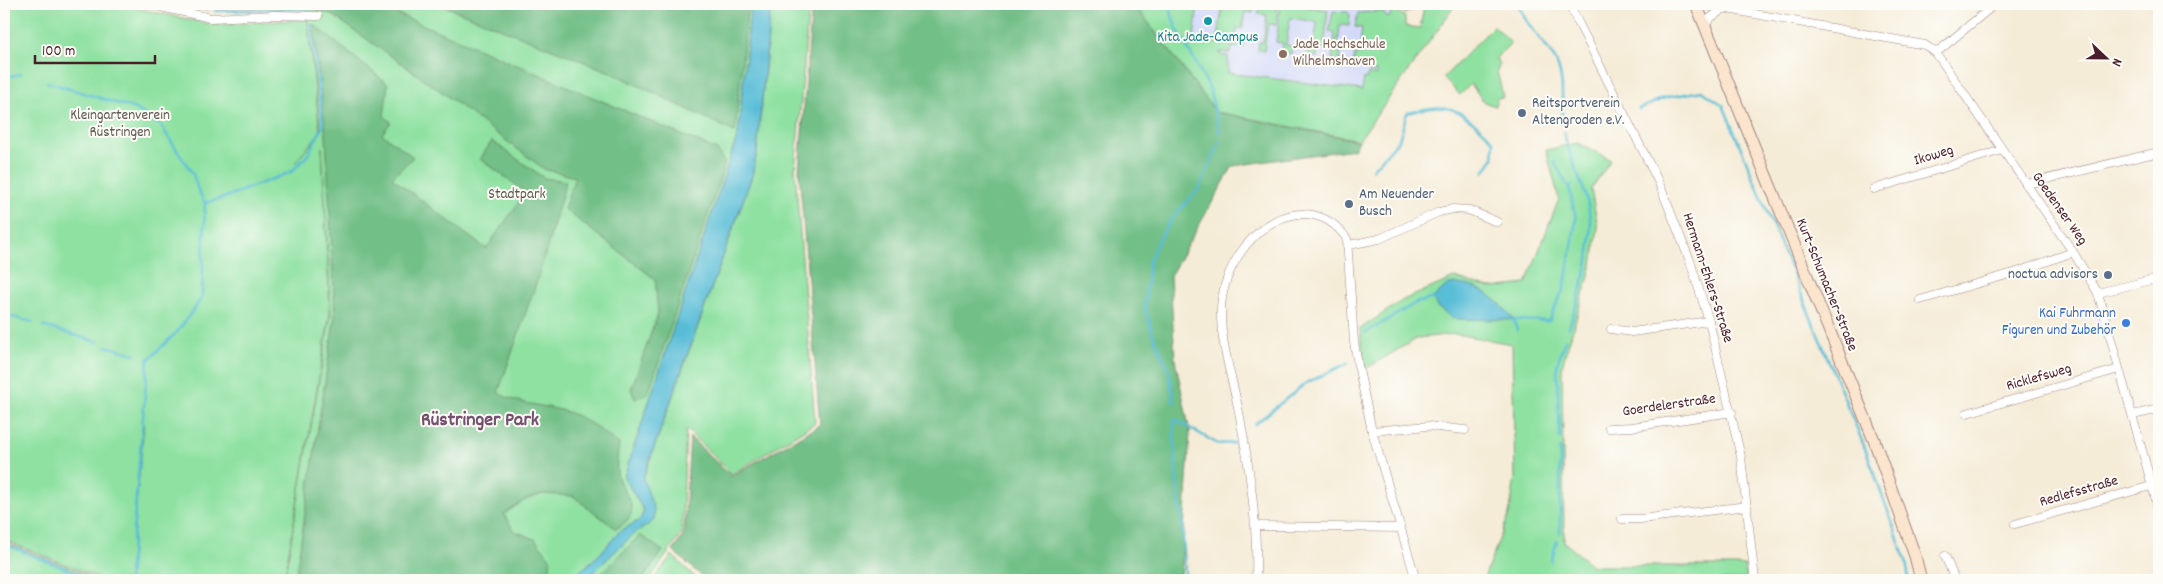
<svg xmlns="http://www.w3.org/2000/svg" width="2163" height="584" font-family="Dekko,sans-serif">
	<rect width="100%" height="100%" fill="#fdfcf7"/>
	<filter id="ink" filterUnits="userSpaceOnUse"><feTurbulence type="fractalNoise" baseFrequency=".02" numOctaves="2"/><feDisplacementMap in="SourceGraphic" scale="10" xChannelSelector="R" yChannelSelector="G"/><feConvolveMatrix kernelMatrix="1 2 1 2 8 2 1 2 1" color-interpolation-filters="sRGB"/></filter>
	<filter id="wash" filterUnits="userSpaceOnUse"><feTurbulence type="fractalNoise" baseFrequency=".0096" numOctaves="4" result="noise"/><feDisplacementMap in="SourceGraphic" scale="20" xChannelSelector="R" yChannelSelector="G"/><feGaussianBlur stdDeviation="1.12" result="paint"/><feColorMatrix in="noise" values="0 0 0 0 0 0 0 0 0 0 0 0 0 0 0 0 0 1.4 0 .05"/><feComposite in="paint" operator="in"/></filter>
	<g filter="url(#wash)">
		<rect width="100%" height="100%" fill="#f5ecd7"/>
		<path fill="#d3d9f9" d="M1130,4H1396L1391,11L1375,109L1217,97Z"/>
		<g fill="#8ee1a1" stroke="#6c8066">
			<path d="M4,4H117L215,25L307,19L320,132L295,163L321,132L306,8L214,7L196,4H751L738,134L624,477L644,511L640,520L620,531L599,555L570,580H284L331,313L322,147L330,313L284,580H129L144,424L128,580H105L4,540Z"/>
			<path d="M771,4H809L795,170L815,423L732,474L686,429L682,533L649,580H585L636,531L650,524L643,479L752,176L757,152Z"/>
			<path d="M1134,4H1198L1194,39L1217,43L1223,4H1254L1253,13L1245,12L1242,29L1237,28L1236,41L1245,40L1244,48L1232,47L1231,53L1220,52V55L1228,56V73L1362,90L1364,78H1367L1368,74L1377,75V72L1365,70L1366,64L1353,63L1355,54H1359L1362,28L1355,27L1358,13L1383,11L1386,17H1390L1391,11H1396L1405,17V26L1420,28L1424,6L1416,5L1414,9L1405,14L1397,8V4H1456L1359,140L1216,112Z"/>
			<path d="M1260,4H1278L1276,25L1268,24L1264,51L1258,50L1259,42H1263L1267,15L1258,14Z"/>
			<path d="M1281,4H1291L1328,10L1324,49L1318,48L1317,57L1307,56L1308,49H1314L1317,22L1290,18L1286,45L1292,46L1291,54L1281,52L1283,43L1276,42Z"/>
			<path d="M1333,11L1348,12L1350,15L1349,26L1340,25L1337,52H1341L1340,61L1332,59L1335,33L1329,32Z"/>
			<path d="M1494,26L1511,43L1496,58L1500,64L1497,71L1503,97L1497,98L1495,106L1484,102L1471,84L1460,95L1443,78Z"/>
			<path d="M1578,143L1611,160L1591,189L1598,228L1592,265L1562,366L1564,542L1593,566H1745L1747,580H1483L1509,515L1515,478L1512,344L1455,334L1418,338L1365,369L1360,329L1403,300L1454,278L1491,288L1526,284L1559,199L1546,150Z"/>
			<path d="M4,542L101,580H4Z"/>
			<path d="M672,555L698,580H653Z"/>
		</g>
		<g fill="#72bf87" stroke="#5e6f59">
			<path d="M243,4H374L717,150L725,164L648,394L635,399L631,389L658,314L655,279L564,209L575,177L544,169L439,90L331,14L300,6Z"/>
			<path d="M439,4H748L735,132L610,72Z"/>
			<path d="M812,4H1134L1216,112L1359,141L1354,149L1233,166L1170,276L1175,359L1190,432L1181,580H706L673,551L684,534L690,437L731,476L820,425L799,171Z"/>
			<path d="M313,24L388,84L384,116L391,122L382,134L413,157L392,178L486,249L526,192L480,159L492,141L544,178L566,181L540,272L498,393C523,407 548,404 573,414C590,421 604,433 619,444C618,453 616,463 617,472C620,495 649,510 616,529L573,496L543,494L525,500L504,514L514,531L535,539L550,558V580H295L335,315L326,137Z"/>
			<path d="M640,535L663,551L642,580H595Z"/>
		</g>
		<g fill="#59bdd7" stroke="#526e81">
			<path d="M751,4H771L757,152L752,176L643,478L654,509V519L650,524L636,532L585,580H570L599,555L620,531L640,520L644,511L624,477L738,134Z"/>
			<path d="M1448,284C1481,283 1494,296 1514,320L1454,319L1437,307L1433,298Z"/>
		</g>
		<g fill="none" stroke-linecap="round" stroke-linejoin="round">
			<g stroke="#59bdd7" stroke-width="2.5">
				<path d="M179,4L207,10V4"/>
				<path d="M1168,4L1176,27L1209,87L1220,133"/>
				<path d="M1518,4C1526,25 1542,39 1554,58C1564,74 1562,97 1562,115"/>
				<path d="M215,11L309,9"/>
				<path d="M4,77L21,74"/>
				<path d="M47,82L136,109L161,126L193,174L198,190L205,203L202,298L178,331L148,360L129,580"/>
				<path d="M1639,109L1664,98L1702,91L1723,105L1867,453L1906,561L1909,580"/>
				<path d="M1564,132C1568,154 1579,175 1586,197C1599,241 1582,287 1569,328"/>
				<path d="M1554,162L1569,188"/>
				<path d="M1372,170L1399,140L1407,113C1420,110 1433,106 1446,108C1462,110 1484,130 1494,142L1493,159L1484,172"/>
				<path d="M205,203L223,198L291,172L307,156L323,126L311,24"/>
				<path d="M4,315L33,322"/>
				<path d="M1512,320L1549,321L1564,288L1571,253L1576,219L1569,188L1572,185"/>
				<path d="M1514,320L1517,330"/>
				<path d="M43,326L98,342"/>
				<path d="M1365,333L1416,303L1434,298"/>
				<path d="M106,346L135,354"/>
				<path d="M4,353L7,329"/>
				<path d="M1174,403L1169,371L1152,332L1145,307L1149,262L1156,245L1172,218L1199,189L1220,141"/>
				<path d="M1255,424L1306,383L1348,363"/>
				<path d="M1560,438L1557,365L1565,340"/>
				<path d="M1560,533V448"/>
				<path d="M4,544L94,580"/>
				<path d="M1551,561L1557,541"/>
				<path d="M1185,580C1186,526 1172,473 1174,419L1218,444L1234,443"/>
			</g>
		</g>
	</g>
	<g filter="url(#ink)">
		<g fill="none" stroke-linecap="round" stroke-linejoin="round">
			<g stroke="#a08681" stroke-width="9">
				<g id="street">
					<path d="M147,4L211,18L275,15L318,16"/>
					<path d="M1569,4L1659,183L1690,261L1709,321L1741,457L1755,580"/>
					<path d="M1700,4L1925,45L1936,53L2073,252L2098,293L2159,511"/>
					<path d="M1705,26L1709,19L1723,9"/>
					<path d="M1936,53L1995,4"/>
					<path d="M2026,184L2159,152"/>
					<path d="M1874,189L2002,150"/>
					<path d="M1349,245L1379,239L1439,212L1453,209L1469,210L1497,222"/>
					<path d="M2098,293L2159,278"/>
					<path d="M1920,300L2017,272L2073,252"/>
					<path d="M1611,329L1632,332L1709,321"/>
					<path d="M1967,413L2119,369"/>
					<path d="M2133,415L2159,409"/>
					<path d="M1609,428L1632,427L1732,412"/>
					<path d="M1372,431L1428,426L1465,430"/>
					<path d="M1622,519H1641L1747,506"/>
					<path d="M2015,524L2151,486"/>
					<path d="M1256,526L1400,528"/>
					<path d="M1945,556L1955,580"/>
					<path d="M1256,580C1258,522 1249,464 1238,407C1231,374 1217,331 1222,298C1228,262 1255,223 1292,215C1315,211 1334,220 1347,239L1354,342L1358,365L1372,431L1416,580"/>
				</g>
			</g>
			<g stroke="#a08681" stroke-width="13">
				<path id="secondary" d="M1696,4L1874,440L1915,556L1921,580"/>
			</g>
			<use href="#street" stroke="#fff" stroke-width="8"/>
			<use href="#secondary" stroke="#fce5cf" stroke-width="11"/>
		</g>
	</g>
	<circle fill="#0f9aa8" stroke="#fdfcf7" stroke-width="2" cx="1208" cy="21" r="5"/>
	<circle fill="#8d6e63" stroke="#fdfcf7" stroke-width="2" cx="1283" cy="54" r="5"/>
	<g fill="#5c6f8a" stroke="#fdfcf7" stroke-width="2">
		<circle cx="1522" cy="113" r="5"/>
		<circle cx="1349" cy="204" r="5"/>
		<circle cx="2108" cy="275" r="5"/>
	</g>
	<circle fill="#3f7fe0" stroke="#fdfcf7" stroke-width="2" cx="2126" cy="323" r="5"/>
	<g text-anchor="middle" dominant-baseline="central" stroke-width="4" stroke-linejoin="round" paint-order="stroke">
		<g font-size="15" fill="#0d838f" stroke="#fdfcf7">
			<text x="1208" y="38">Kita Jade-Campus</text>
		</g>
		<g font-size="15" fill="#785e54" stroke="#fdfcf7" text-anchor="start">
			<text x="1293" y="45">Jade Hochschule<tspan x="1293" dy="17">Wilhelmshaven</tspan></text>
		</g>
		<g font-size="15" fill="#4e5e75" stroke="#fdfcf7" text-anchor="start">
			<text x="1532" y="104">Reitsportverein<tspan x="1532" dy="17">Altengroden e.V.</tspan></text>
			<text x="1359" y="195">Am Neuender<tspan x="1359" dy="17">Busch</tspan></text>
			<text x="2098" y="275" text-anchor="end">noctua advisors</text>
		</g>
		<g font-size="15" fill="#5e594e" stroke="#fdfcf7">
			<text x="120" y="116">Kleingartenverein<tspan x="120" dy="17">Rüstringen</tspan></text>
			<text x="517" y="195">Stadtpark</text>
		</g>
		<g font-size="15" fill="#4a1f2b" stroke="#fdfcf7">
			<text transform="translate(1934 156) rotate(-17)">Ikoweg</text>
			<text transform="translate(2059 209) rotate(55)">Goedenser Weg</text>
			<text transform="translate(1707 278) rotate(72)">Hermann-Ehlers-Straße</text>
			<text transform="translate(1826 285) rotate(68)">Kurt-Schumacher-Straße</text>
			<text transform="translate(2039 378) rotate(-16)">Ricklefsweg</text>
			<text transform="translate(1669 406) rotate(-8)">Goerdelerstraße</text>
			<text transform="translate(2079 492) rotate(-16)">Redlefsstraße</text>
		</g>
		<g font-size="15" fill="#366cbe" stroke="#fdfcf7" text-anchor="end">
			<text x="2116" y="314">Kai Fuhrmann<tspan x="2116" dy="17">Figuren und Zubehör</tspan></text>
		</g>
		<g font-size="20" font-weight="bold" fill="#75516f" stroke="#fdfcf7">
			<text x="480" y="421">Rüstringer Park</text>
		</g>
	</g>
	<rect width="2163" height="584" fill="none" stroke="#fdfcf7" stroke-width="20"/>
	<g transform="translate(2106 58) rotate(112)" stroke="#fdfcf7" stroke-width="4" paint-order="stroke">
	<path d="M0-4L9 19L0 12L-9 19Z" fill="#4a1f2b"/>
	<text y="-8" font-size="14" font-weight="bold" text-anchor="middle" fill="#4a1f2b">N</text>
	</g>
	<path d="M35 55v8h120v-8" fill="none" stroke="#4a1f2b" stroke-width="2.5"/>
	<text x="42" y="55" font-size="15" fill="#4a1f2b" stroke="#fdfcf7" stroke-width="4" paint-order="stroke">100 m</text>
</svg>
